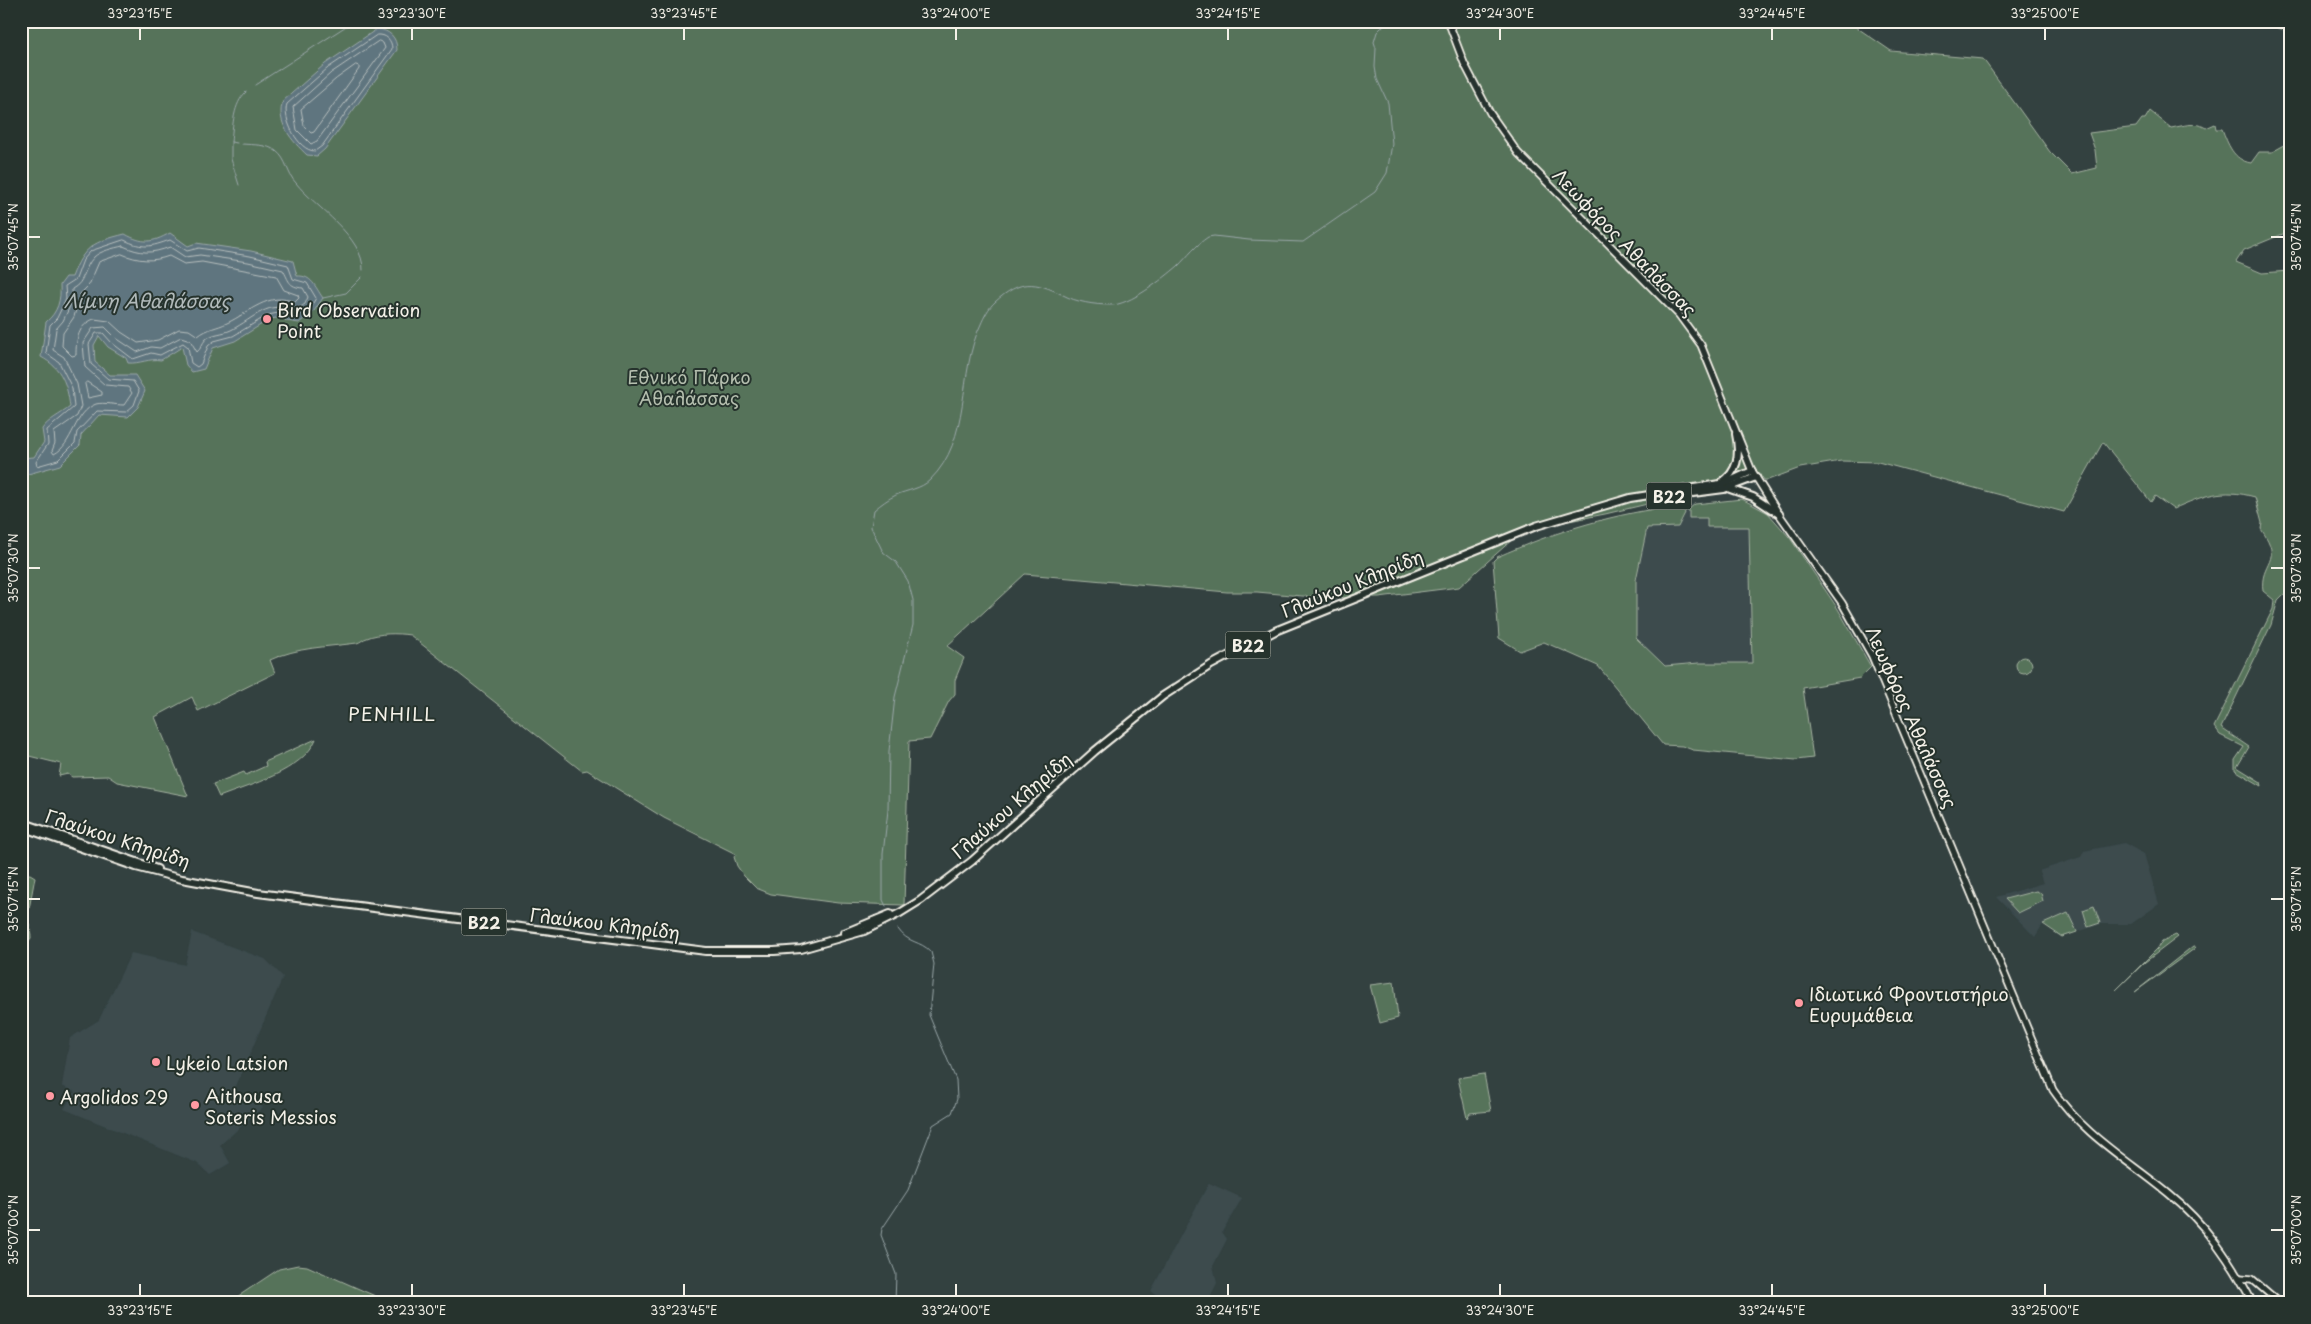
<svg xmlns="http://www.w3.org/2000/svg" width="2311" height="1324" font-family="'Playpen Sans',sans-serif">
	<rect width="100%" height="100%" fill="#334140"/>
	<filter id="ink" filterUnits="userSpaceOnUse"><feTurbulence type="fractalNoise" baseFrequency=".02" numOctaves="2"/><feDisplacementMap in="SourceGraphic" scale="10" xChannelSelector="R" yChannelSelector="G"/><feConvolveMatrix kernelMatrix="1 2 1 2 8 2 1 2 1" color-interpolation-filters="sRGB"/></filter>
	<g filter="url(#ink)">
		<g fill="#3c4b4e">
			<path d="M1695,504L1693,505L1707,518V527H1749L1752,663H1699L1665,666L1636,638V580L1647,527H1678L1684,517L1683,508L1678,506Z"/>
			<path d="M2124,843L2144,854L2159,904L2131,924H2101L2062,937L2043,924L2035,937L1996,897L2043,883L2039,871L2081,857L2084,851Z"/>
			<path d="M192,932L265,959L283,977L233,1093L263,1107L220,1145L230,1163L210,1175L197,1163L64,1109L75,1092L62,1086L70,1038L99,1020L131,953L185,965Z"/>
			<path d="M1209,1183L1242,1198L1222,1232L1227,1239L1213,1266L1217,1283L1207,1303H1168L1151,1291Z"/>
		</g>
		<g fill="#56735a" stroke="#a5b2a1">
			<path d="M21,21H1852L1856,27L1891,51L1983,59L2050,152L2072,174L2097,168L2095,150L2089,133L2136,127L2142,119H2145L2150,111L2171,128C2183,126 2195,121 2206,128L2215,124L2216,129H2222C2228,144 2233,160 2251,163L2259,152H2272L2290,142V218L2288,221L2290,231L2244,250L2236,262L2262,273L2290,271V596L2284,594L2278,600L2271,625L2221,728L2249,747L2237,767L2261,782L2262,786L2235,770V760L2244,747L2220,735L2214,727L2273,609L2274,600L2263,591C2259,561 2285,563 2261,529L2262,523L2255,497C2222,488 2204,495 2173,509L2155,496L2151,502L2103,442L2064,512L1878,462L1841,461L1800,468L1768,480H1764L1762,477L1605,514L1523,530L1459,587L1379,597L1325,598L1257,592H1227L1025,574L947,646L964,658L955,680V694L949,701L930,739L909,741L904,905L838,903L771,894L756,888L744,876L737,866L734,857L736,854L664,818L587,770L582,771L410,635C397,633 379,633 367,638C363,639 361,642 357,643C328,647 297,647 270,660L275,673L198,711L192,697L155,717L188,796L117,782L108,776L72,777L68,774L59,776L61,764L21,754Z"/>
			<path d="M2290,21V32L2260,22L2261,21Z"/>
			<path d="M1742,499L1768,513L1790,538L1838,609L1871,667L1860,678L1803,688L1813,758L1796,760L1693,750L1682,746L1663,745L1598,666L1544,642L1520,651L1499,638L1493,561L1497,557C1553,532 1618,512 1678,506L1683,508L1685,513L1678,527L1647,528L1636,580V638L1665,666L1699,663H1752L1749,527H1707V518H1689V509L1695,504Z"/>
			<circle cx="2024" cy="665" r="8"/>
			<path d="M316,739C303,771 249,785 219,797L213,784L244,772L246,775L266,766L265,762Z"/>
			<path d="M30,874L35,877L29,909L21,903V875Z"/>
			<path d="M2036,891L2041,893L2043,901L2018,913L2005,899Z"/>
			<path d="M2094,906L2100,923L2088,927L2083,910Z"/>
			<path d="M2068,913L2077,932L2062,937L2043,924Z"/>
			<path d="M21,915L30,925L31,938L21,951Z"/>
			<path d="M2176,935L2178,937L2145,962L2116,990L2158,948L2162,941Z"/>
			<path d="M2193,946H2195L2194,949L2135,992Z"/>
			<path d="M1394,982L1398,1018L1380,1023L1370,985Z"/>
			<path d="M1484,1074L1491,1111L1470,1113L1467,1118L1458,1078Z"/>
			<path d="M298,1265L307,1266L391,1303H228L279,1269Z"/>
		</g>
		<g fill="#5e757f" stroke="#9aa7a9">
			<path d="M377,29C389,30 397,37 397,50L325,149L317,156L307,155C292,141 275,122 283,101L325,64Z"/>
			<path d="M170,233L188,246L196,243L251,251L293,261L297,276C312,275 315,287 323,298L314,311L299,323L286,321L283,317L270,319L235,341L213,348L204,369L192,372L186,365L182,347L161,360C149,358 140,364 128,363L126,358L108,347L99,336L94,345L95,362L110,375H135L145,391L138,407L128,417L99,415L81,435L80,445L60,465L21,476V458L34,457L44,442L42,429C49,419 60,415 70,407C67,384 62,368 41,357L46,322C58,312 61,300 60,285L66,277H72C84,246 93,242 125,234C143,244 152,243 170,233Z"/>
		</g>
		<g fill="none" stroke-linecap="round" stroke-linejoin="round">
			<g stroke="#b8bfbe" stroke-width="1">
				<path d="M377,35C386,34 392,40 392,49L322,146L315,151C298,151 282,118 287,104L328,68Z"/>
				<path d="M379,41L383,43L385,48L317,141L311,144L297,130L293,107L331,73Z"/>
				<path d="M356,65L359,66V69L314,132L311,133L304,126L301,109L336,79Z"/>
				<path d="M124,240C144,249 150,247 170,240L187,251L199,248L250,256L288,265L293,279L307,283L316,298L310,308L297,317H290L283,312L268,315L233,336L214,341L208,346L201,364L197,367L191,363L188,347L183,343L160,355L151,353L133,359L112,343L103,333H96L89,344L91,364L108,379L133,381L139,391L134,405L126,412L97,411L77,432L75,443L58,460L37,466L36,462L48,444L47,430L74,407L72,388L59,362L46,353L50,325L57,318L66,299L65,286L76,279L83,260L91,251Z"/>
				<path d="M123,246C141,254 151,254 170,247L185,257L200,255L248,262L283,270C289,280 288,287 303,288L308,297L305,304L295,311C268,299 255,318 231,330C223,334 213,333 206,339C202,343 201,349 197,352L190,340L181,337L160,348L151,347L137,352L116,338L105,327L93,328L83,343L85,367L105,385L128,387L132,393L124,405C115,405 104,402 96,404C74,412 73,445 54,454L52,451L55,443L54,432L77,416L81,406L77,384L64,357L53,350L56,329L63,321L72,302V289C86,282 83,268 94,257C100,251 114,248 123,246Z"/>
				<path d="M122,254C138,261 153,262 169,256L184,264L202,262L276,276L284,290L298,295L299,298L295,302C268,291 249,313 227,323C217,328 208,328 198,336L189,330L179,329L158,340L138,343L121,332L109,321L94,319C78,325 76,340 76,355L72,356L62,346L63,333L74,317L80,294L89,285L99,262Z"/>
				<path d="M87,382L102,392V395L88,398L85,384Z"/>
			</g>
			<g stroke="#9aa7a9" stroke-width="1">
				<path d="M255,85L354,21"/>
				<path d="M231,142V159L239,185"/>
				<path d="M237,143L231,142C233,125 233,104 246,92"/>
				<path d="M242,144C253,145 267,144 276,151C287,159 287,174 296,183C315,207 364,237 363,270"/>
				<path d="M323,298L346,293L362,277"/>
				<path d="M886,906L883,900V854L888,810L889,751L895,697L913,625V600L908,581L896,562L883,552L871,527L874,510C881,504 888,499 896,495C907,490 921,489 930,480C972,439 957,373 981,324C984,317 989,307 995,302C1020,279 1035,281 1063,295C1076,302 1095,305 1110,305C1129,306 1164,278 1178,266C1188,256 1196,245 1208,237L1214,236L1249,240L1303,242L1375,192L1387,173L1392,144L1388,103L1377,79L1375,67L1376,48L1374,42L1377,32L1388,21"/>
				<path d="M895,1303L896,1274L881,1235L882,1229L908,1190L933,1125L952,1113L957,1099L956,1080L929,1015L934,964L931,952C920,940 908,944 898,929"/>
			</g>
			<g stroke="#f4f1e8" stroke-width="9">
				<g id="secondary">
					<path d="M1448,21L1464,63L1490,113L1518,153L1679,315L1701,345L1752,471L1779,514L1842,603L1872,656L2053,1090C2083,1135 2128,1160 2169,1194C2206,1224 2231,1261 2253,1303"/>
					<path d="M2240,1278L2252,1279L2280,1303"/>
				</g>
			</g>
			<g stroke="#f4f1e8" stroke-width="10">
				<g id="primary">
					<path d="M1722,482C1739,471 1740,452 1736,434"/>
					<path d="M1730,489L1753,497L1779,514"/>
					<path d="M1662,497L1724,489L1756,477"/>
					<path d="M21,822L157,869"/>
					<path d="M21,827L136,867L182,879L258,893L706,951H774L801,949L864,931L900,913L921,900L972,861L1095,751L1163,696L1211,665L1275,631L1536,526L1630,498L1726,483L1752,471"/>
					<path d="M844,933L890,914"/>
				</g>
			</g>
			<use href="#secondary" stroke="#26332d" stroke-width="5.5"/>
			<use href="#primary" stroke="#26332d" stroke-width="6"/>
		</g>
	</g>
	<path fill="none" stroke="#f4f1e8" stroke-width="2" d="M140,28V40M412,28V40M684,28V40M956,28V40M1228,28V40M1500,28V40M1772,28V40M2045,28V40M28,237H40M2271,237H2284M28,568H40M2271,568H2284M28,899H40M2271,899H2284M28,1230H40M2271,1230H2284M140,1284V1296M412,1284V1296M684,1284V1296M956,1284V1296M1228,1284V1296M1500,1284V1296M1772,1284V1296M2045,1284V1296"/>
	<g fill="#ff9aa2" stroke="#26332d" stroke-width="2">
		<circle cx="267" cy="319" r="5"/>
		<circle cx="1799" cy="1003" r="5"/>
		<circle cx="156" cy="1062" r="5"/>
		<circle cx="50" cy="1096" r="5"/>
		<circle cx="195" cy="1105" r="5"/>
	</g>
	<g text-anchor="middle" dominant-baseline="central" stroke-width="4" stroke-linejoin="round" paint-order="stroke">
		<g fill="#26332d" stroke="#b6b8b0" stroke-width="1">
			<rect x="1646.5" y="482.5" width="45" height="27" rx="4"/>
			<rect x="1225.5" y="631.5" width="45" height="27" rx="4"/>
			<rect x="461.5" y="908.5" width="45" height="27" rx="4"/>
		</g>
		<g font-size="16" font-weight="bold" fill="#f4f1e8">
			<text x="1669" y="496">B22</text>
			<text x="1248" y="645">B22</text>
			<text x="484" y="922">B22</text>
		</g>
		<g font-size="18" fill="#f4f1e8" stroke="#26332d">
			<text transform="translate(1625 242) rotate(46)">Λεωφόρος Αθαλάσσας</text>
			<text transform="translate(1352 583) rotate(-22)">Γλαύκου Κληρίδη</text>
			<text transform="translate(1912 717) rotate(66)">Λεωφόρος Αθαλάσσας</text>
			<text transform="translate(1011 805) rotate(-41)">Γλαύκου Κληρίδη</text>
			<text transform="translate(118 838) rotate(18)">Γλαύκου Κληρίδη</text>
			<text transform="translate(605 923) rotate(7)">Γλαύκου Κληρίδη</text>
		</g>
		<g font-size="18" fill="#f4f1e8" stroke="#26332d" text-anchor="start">
			<text x="277" y="309">Bird Observation<tspan x="277" dy="21">Point</tspan></text>
			<text x="1809" y="993">Ιδιωτικό Φροντιστήριο<tspan x="1809" dy="21">Ευρυμάθεια</tspan></text>
			<text x="166" y="1062">Lykeio Latsion</text>
			<text x="205" y="1095">Aithousa<tspan x="205" dy="21">Soteris Messios</tspan></text>
			<text x="60" y="1096">Argolidos 29</text>
		</g>
		<g font-size="18" fill="#b5bfaf" stroke="#26332d">
			<text x="689" y="376">Εθνικό Πάρκο<tspan x="689" dy="21">Αθαλάσσας</tspan></text>
		</g>
		<g font-size="19" font-style="italic" fill="#b0b9b9" stroke="#26332d">
			<text x="147" y="300">Λίμνη Αθαλάσσας</text>
		</g>
		<g font-size="19" letter-spacing="1" fill="#f4f1e8" stroke="#26332d">
			<text x="392" y="713">PENHILL</text>
		</g>
	</g>
	<rect width="2311" height="1324" fill="none" stroke="#26332d" stroke-width="55"/>
	<rect x="28" y="28" width="2256" height="1268" fill="none" stroke="#f4f1e8" stroke-width="2"/>
	<g font-size="12" text-anchor="middle" fill="#f4f1e8">
		<text x="140" y="18">33°23'15"E</text>
		<text x="412" y="18">33°23'30"E</text>
		<text x="684" y="18">33°23'45"E</text>
		<text x="956" y="18">33°24'00"E</text>
		<text x="1228" y="18">33°24'15"E</text>
		<text x="1500" y="18">33°24'30"E</text>
		<text x="1772" y="18">33°24'45"E</text>
		<text x="2045" y="18">33°25'00"E</text>
		<text transform="translate(14 237) rotate(-90)" y="4">35°07'45"N</text>
		<text transform="translate(2297 237) rotate(-90)" y="4">35°07'45"N</text>
		<text transform="translate(14 568) rotate(-90)" y="4">35°07'30"N</text>
		<text transform="translate(2297 568) rotate(-90)" y="4">35°07'30"N</text>
		<text transform="translate(14 899) rotate(-90)" y="4">35°07'15"N</text>
		<text transform="translate(2297 899) rotate(-90)" y="4">35°07'15"N</text>
		<text transform="translate(14 1230) rotate(-90)" y="4">35°07'00"N</text>
		<text transform="translate(2297 1230) rotate(-90)" y="4">35°07'00"N</text>
		<text x="140" y="1315">33°23'15"E</text>
		<text x="412" y="1315">33°23'30"E</text>
		<text x="684" y="1315">33°23'45"E</text>
		<text x="956" y="1315">33°24'00"E</text>
		<text x="1228" y="1315">33°24'15"E</text>
		<text x="1500" y="1315">33°24'30"E</text>
		<text x="1772" y="1315">33°24'45"E</text>
		<text x="2045" y="1315">33°25'00"E</text>
	</g>
</svg>
